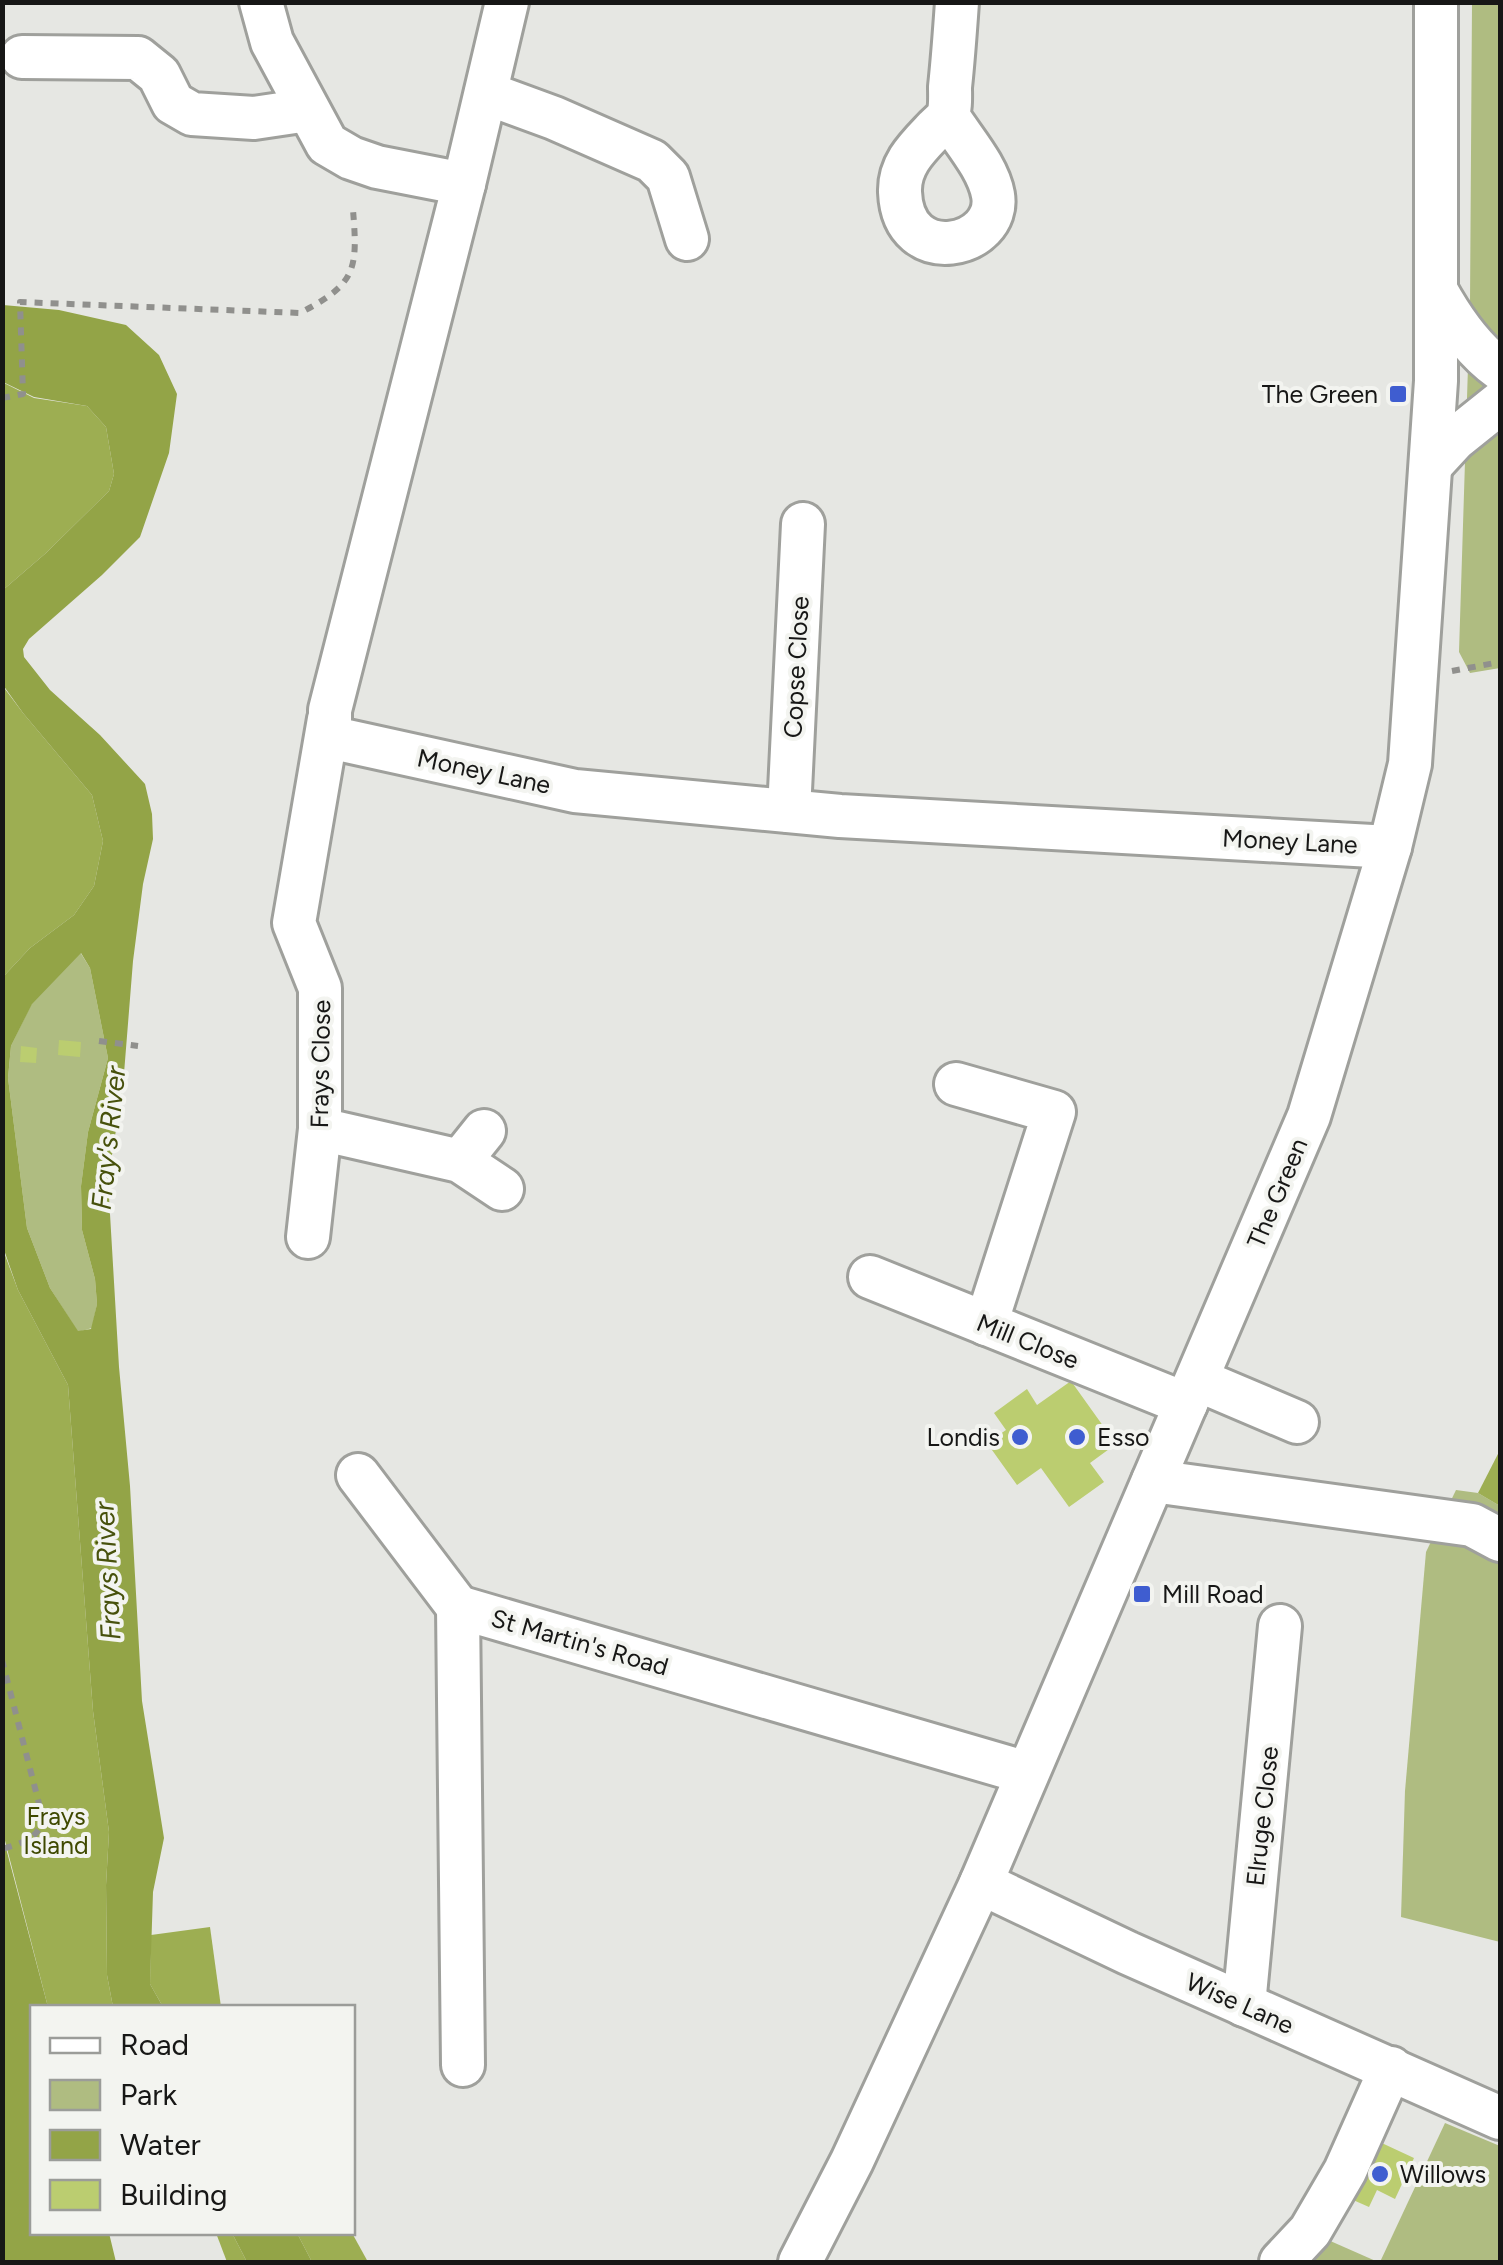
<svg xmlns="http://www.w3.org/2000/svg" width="1503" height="2265" font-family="Figtree,sans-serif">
	<rect width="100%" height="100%" fill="#e6e7e3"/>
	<g fill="#afbc81">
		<path d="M1472,3H1500V668L1470,673L1459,652L1470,303Z"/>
		<path d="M80,952L90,968L108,1058L88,1132L81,1186L82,1230L95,1279L97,1304L92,1328L78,1332L50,1288L27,1228L8,1078L11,1046L32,1003Z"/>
		<path d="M1456,1490L1478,1493L1500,1506V1942L1401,1917L1405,1791L1426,1552Z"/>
		<path d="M1445,2123L1500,2146V2262H1380Z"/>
		<path d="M1319,2236L1378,2262H1303Z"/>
	</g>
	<g fill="#9dae52">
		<path d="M2,382L34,398L87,406L106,427L114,474L109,491L46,553L3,590Z"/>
		<path d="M2,685L23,713L92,795L103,841L94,886L74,915L30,948L3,977Z"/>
		<path d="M2,1247L18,1290L68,1385L93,1711L109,1832L106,1885L107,1975L113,2007H48L3,1833Z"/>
		<path d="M1500,1450V1506L1478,1493Z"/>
		<path d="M210,1927L221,2007H163L150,1984L151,1935Z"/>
		<path d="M216,2233H232L247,2262H227Z"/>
		<path d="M297,2233H352L368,2262H312Z"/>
	</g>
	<g fill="#93a447" fill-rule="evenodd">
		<path d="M3,305L59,310L126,325L159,355L177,394L169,453L140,537L102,575L29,639L23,649L24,657L50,690L100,735L145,784L152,814L153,839L143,884L133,961L123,1086L108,1180L119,1367L130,1486L142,1701L164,1838L153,1892L150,1984L163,2007H113L107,1975L106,1885L109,1832L93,1711L68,1385L18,1290L3,1247V977L30,948L74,915L94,886L103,841L92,795L23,713L3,685V590L46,553L109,491L114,474L106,427L87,406L34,397L3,382ZM81,953L90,968L108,1058L88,1132L81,1186L82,1230L95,1279L97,1304L91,1329L78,1331L50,1288L27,1228L8,1078L11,1046L32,1004Z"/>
		<path d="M2,1833L48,2007L32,2008V2232L109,2233L116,2262H4Z"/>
		<path d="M232,2233H297L312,2262H247Z"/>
	</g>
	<g fill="#bbcd70">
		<path d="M59,1040L81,1042L80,1057L58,1055Z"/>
		<path d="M21,1046L37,1048L36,1063L20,1062Z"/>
		<path d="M1071,1381L1116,1444L1090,1463L1104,1482L1069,1507L1041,1468L1017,1485L987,1443L1006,1430L994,1413L1027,1389L1037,1405Z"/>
		<path d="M1371,2138L1414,2158L1395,2199L1377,2190L1369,2207L1344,2196Z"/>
	</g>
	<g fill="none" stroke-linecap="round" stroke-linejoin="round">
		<g stroke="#9fa09c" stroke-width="48">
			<g id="minor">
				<path d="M261,2L272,42L327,144L351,158L377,167L464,184"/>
				<path d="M507,2L464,184L330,710V727L338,739L575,791L840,816L1390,847"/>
				<path d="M22,57L138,58L159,75L173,103L192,114L254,118L308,110"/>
				<path d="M486,93L554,118L652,161L668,177L687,239"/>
				<path d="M948,116C963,140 988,167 993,195C1002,247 903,271 900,192C899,164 918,147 936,128C940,124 944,121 947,117C951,109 950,95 950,87C953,59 955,31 957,2"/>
				<path d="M1436,290C1452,319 1473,350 1500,369"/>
				<path d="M1431,465L1455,439L1500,403"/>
				<path d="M789,811L803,524"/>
				<path d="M956,1084L1054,1112L986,1324"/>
				<path d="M320,1129L460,1161L502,1189"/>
				<path d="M460,1161L484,1131"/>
				<path d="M308,1237L320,1129V988L294,923L329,719"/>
				<path d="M870,1277L1186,1404"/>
				<path d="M1198,1380L1297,1422"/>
				<path d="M358,1475L458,1607"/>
				<path d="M1153,1481L1472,1525L1500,1540"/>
				<path d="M981,1883L1128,1953L1500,2118"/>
				<path d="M1244,2005L1280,1626"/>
				<path d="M463,2065L458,1607L1027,1773"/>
				<path d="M800,2262L852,2161L981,1883L1309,1116L1390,847L1410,764L1436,381V2"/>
				<path d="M1281,2262L1310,2231L1345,2171L1391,2068"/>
			</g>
		</g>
		<g stroke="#90908d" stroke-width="6" stroke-dasharray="8 8" stroke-linecap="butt">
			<path d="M2,398L23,394L20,302L300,313C356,284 358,270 353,210"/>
			<path d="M1452,671L1500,662"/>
			<path d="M99,1041L138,1046"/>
			<path d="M2,1660L43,1819C38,1840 21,1843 2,1849"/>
		</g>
		<use href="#minor" stroke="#fff" stroke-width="42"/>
	</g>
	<g fill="#3f5dd0" stroke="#f3f4f0" stroke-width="4">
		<rect x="1388" y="384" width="20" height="20" rx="5"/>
		<circle cx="1020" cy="1437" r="10"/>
		<circle cx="1077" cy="1437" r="10"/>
		<rect x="1132" y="1584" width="20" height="20" rx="5"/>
		<circle cx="1380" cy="2174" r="10"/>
	</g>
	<g text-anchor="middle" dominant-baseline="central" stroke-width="8" stroke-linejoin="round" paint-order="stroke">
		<g font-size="25" fill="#171716" stroke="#f3f4f0" text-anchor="start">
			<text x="1378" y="394" text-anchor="end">The Green</text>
			<text x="1000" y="1437" text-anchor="end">Londis</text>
			<text x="1097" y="1437">Esso</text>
			<text x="1162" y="1594">Mill Road</text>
			<text x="1400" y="2174">Willows</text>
		</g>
		<g font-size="25" fill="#171716" stroke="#f3f4f0">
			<text transform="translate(796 667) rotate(-87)">Copse Close</text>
			<text transform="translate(484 771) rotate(12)">Money Lane</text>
			<text transform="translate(1290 841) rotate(3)">Money Lane</text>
			<text transform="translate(320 1064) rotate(-89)">Frays Close</text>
			<text transform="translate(1277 1193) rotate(-67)">The Green</text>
			<text transform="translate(1028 1341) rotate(22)">Mill Close</text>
			<text transform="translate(580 1642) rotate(16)">St Martin's Road</text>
			<text transform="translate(1262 1816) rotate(-84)">Elruge Close</text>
			<text transform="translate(1240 2003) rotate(24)">Wise Lane</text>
		</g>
		<g font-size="25" fill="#3f4900" stroke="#f3f4f0">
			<text x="56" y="1816">Frays<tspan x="56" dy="29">Island</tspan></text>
		</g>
		<g font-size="28" font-style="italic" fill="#47510c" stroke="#f3f4f0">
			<text transform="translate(108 1138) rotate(-84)">Fray's River</text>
			<text transform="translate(107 1571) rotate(-93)">Frays River</text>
		</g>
	</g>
	<rect width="1503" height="2265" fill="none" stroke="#171716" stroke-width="10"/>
	<rect x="30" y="2005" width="325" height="230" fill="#f3f4f0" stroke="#9b9c99" stroke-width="2.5"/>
	<rect x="50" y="2038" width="50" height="15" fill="#ffffff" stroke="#9b9c99" stroke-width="2.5"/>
	<text x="120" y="2055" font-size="30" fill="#171716">Road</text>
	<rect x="50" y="2080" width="50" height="30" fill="#afbc81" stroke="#9b9c99" stroke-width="2.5"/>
	<text x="120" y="2105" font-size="30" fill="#171716">Park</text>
	<rect x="50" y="2130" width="50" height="30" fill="#93a447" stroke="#9b9c99" stroke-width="2.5"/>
	<text x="120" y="2155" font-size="30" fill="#171716">Water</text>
	<rect x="50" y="2180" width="50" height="30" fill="#bbcd70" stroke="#9b9c99" stroke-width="2.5"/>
	<text x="120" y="2205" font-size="30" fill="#171716">Building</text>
</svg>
